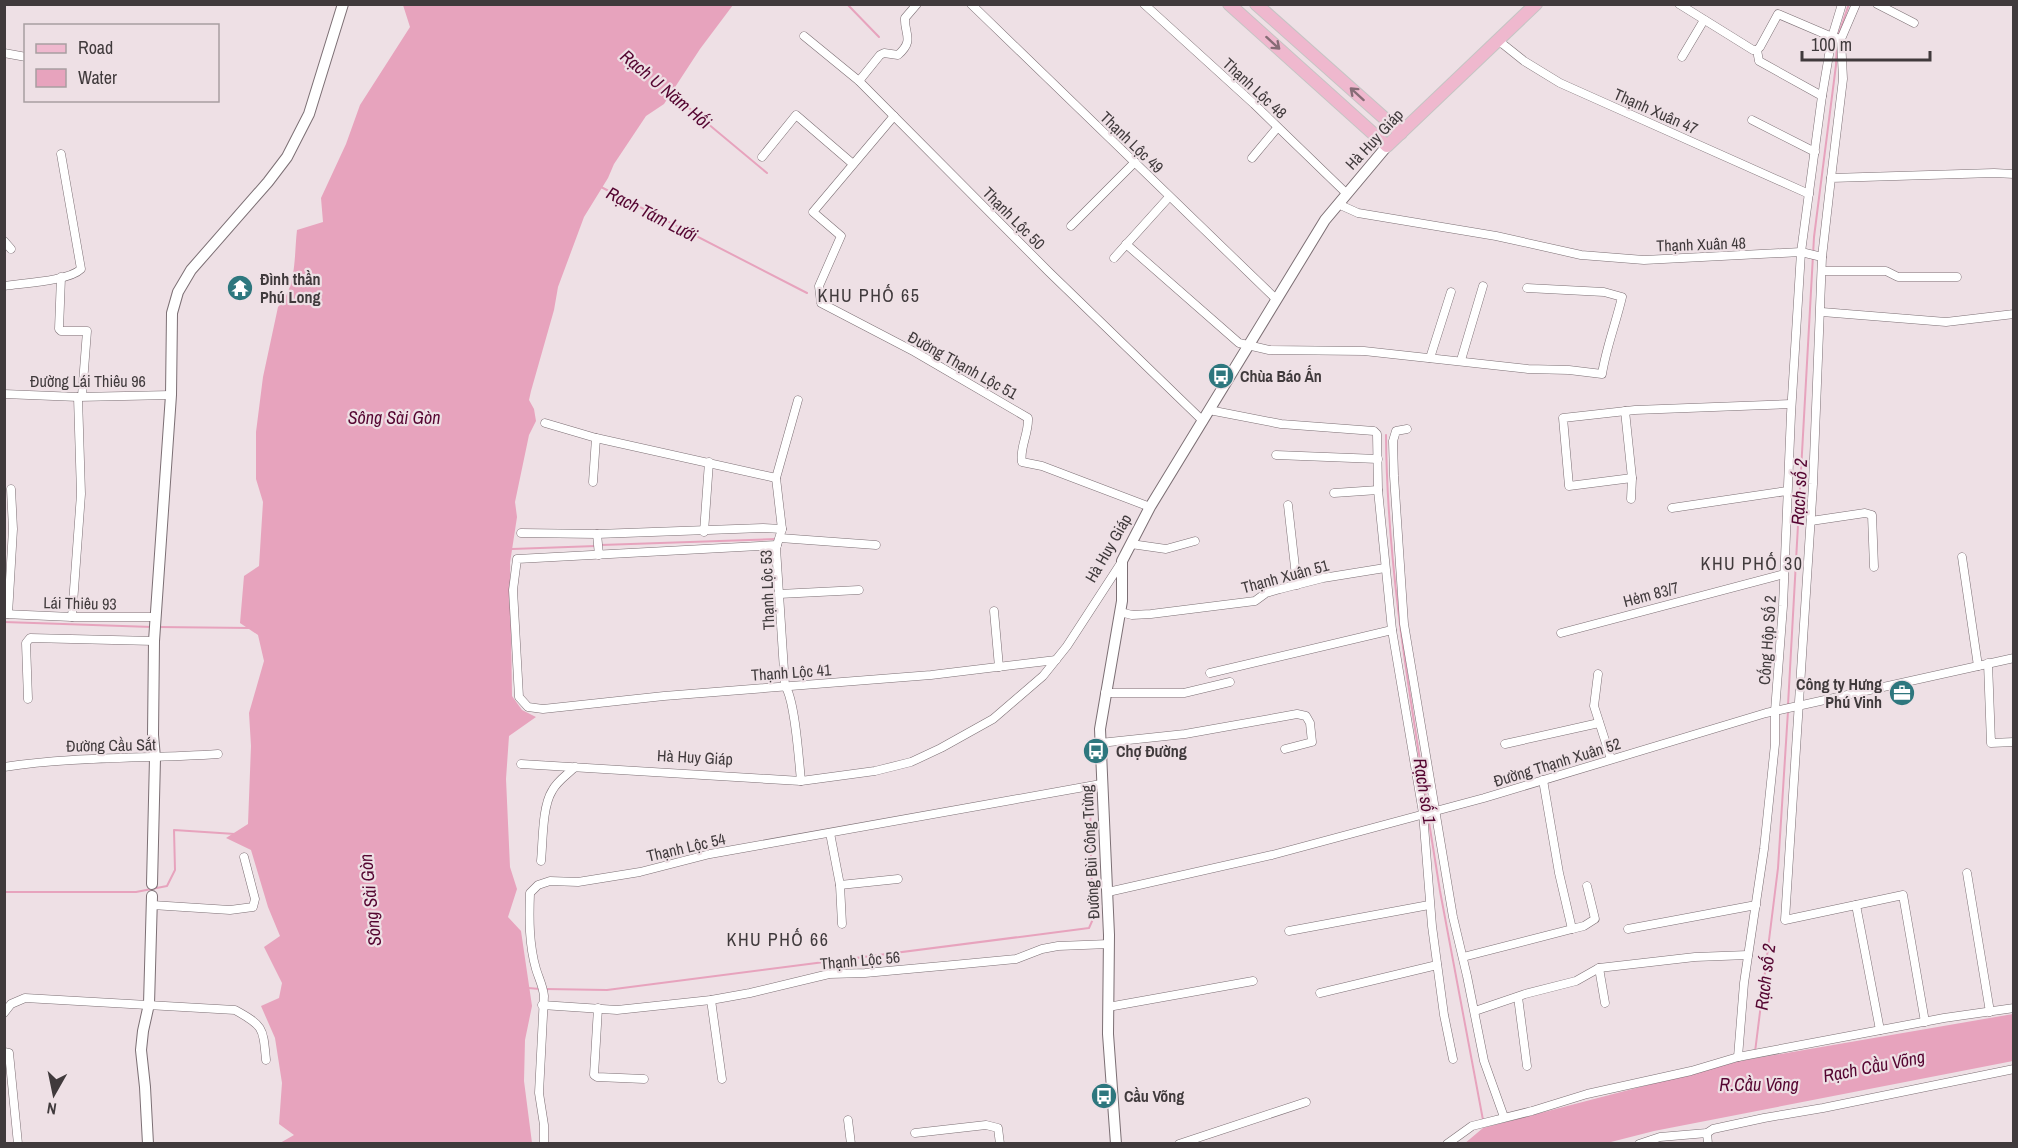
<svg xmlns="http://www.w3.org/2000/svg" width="2018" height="1148" font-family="'Archivo Narrow',sans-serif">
	<rect width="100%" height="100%" fill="#eee0e5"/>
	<g fill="#e7a3bd">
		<path d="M403,5H733L700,49L664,104L646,116L614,164L608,178L584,217L558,287L554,310L531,391L529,400L534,409L536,421L529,435L515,502L517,517L510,563L512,696L522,710L536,717L509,736L506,779L510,867L517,889L508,917L521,931L532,1006L525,1040L524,1081L532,1143H280L294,1135L279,1124L282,1083L275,1038L261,1006L279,998L282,983L264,947L280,936L268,907L251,850L226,838L248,824L251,746L249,713L264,661L258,635L240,623L244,576L259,566L263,502L256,479V432L263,377L278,307C297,288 294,255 297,230L323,222L321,198L346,144L360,105L410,27Z"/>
		<path d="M2013,1014V1061L1654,1131L1607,1143L1464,1144L1483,1128L1740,1061Z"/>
	</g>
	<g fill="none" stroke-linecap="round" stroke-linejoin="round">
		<g stroke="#e7a3bd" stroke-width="2">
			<path d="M847,4L879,37"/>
			<path d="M1838,36L1849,4"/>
			<path d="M671,93L767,173"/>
			<path d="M601,187L807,293"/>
			<path d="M1386,435C1387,562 1408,686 1428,810"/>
			<path d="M601,545L776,539"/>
			<path d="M512,549L596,546"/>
			<path d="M4,622L152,627"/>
			<path d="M157,627L251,628"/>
			<path d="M1788,705L1814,237L1836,65L1837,41"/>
			<path d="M1428,816L1440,891L1483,1120"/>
			<path d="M4,892H136L167,886L175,870L174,830L235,834"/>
			<path d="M528,988L540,989"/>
			<path d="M546,989L607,990L1089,928L1093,919L1090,832L1091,804"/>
			<path d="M1755,1052L1778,868L1788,711"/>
		</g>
		<g stroke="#7c6f74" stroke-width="9">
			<g id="street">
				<path d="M971,4L1276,299"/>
				<path d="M1144,4L1254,104L1346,193"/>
				<path d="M1679,4L1753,50H1757L1760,47L1778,14L1832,37L1841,39"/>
				<path d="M1877,4L1914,23"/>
				<path d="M804,36L859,81L1049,272L1203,421"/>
				<path d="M1499,41L1524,61L1560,83L1809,194"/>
				<path d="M4,53L26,57"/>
				<path d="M1682,57L1704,20"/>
				<path d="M859,81L880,55L884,53L898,55C915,40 904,34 905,18L917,4"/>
				<path d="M1822,96L1832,37L1842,4"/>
				<path d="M894,116L813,212L841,236L819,286L821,303L915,352L1028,418C1029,433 1019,449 1022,462L1042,466L1150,507"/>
				<path d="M1752,120L1815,152"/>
				<path d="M762,157L796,115L853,164"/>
				<path d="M1252,158L1277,128"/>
				<path d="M1831,178L1843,79L1841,39L1856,4"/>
				<path d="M1338,204L1358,213L1496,236L1581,255L1644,260L1801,252L1822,257"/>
				<path d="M1071,226L1135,162"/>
				<path d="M4,241L11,249"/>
				<path d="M1126,244L1239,343L1269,350L1364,351L1528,369L1569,370L1602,374C1606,348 1616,323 1622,297L1604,292L1527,288"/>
				<path d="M1114,258L1169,197"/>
				<path d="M1823,271H1886L1898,277H1957"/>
				<path d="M61,277L59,329L61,331H87L82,396"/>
				<path d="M4,286C23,283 69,281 81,269L61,154"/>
				<path d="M1822,312L1946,322L2014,314"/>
				<path d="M1430,358L1451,292"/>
				<path d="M1461,360L1483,286"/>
				<path d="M4,394L78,397L171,395"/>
				<path d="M798,400L776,478L782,529L776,548L785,686C795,699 799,761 801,781"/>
				<path d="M1209,410L1281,424L1374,431L1377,434L1378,490L1392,630L1423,813L1432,926L1444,1015L1453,1059"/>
				<path d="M1625,411L1632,478L1631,499"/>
				<path d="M545,423L596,438L593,482"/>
				<path d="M1407,429L1396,431L1393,441L1394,476L1404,624L1453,917L1467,976L1484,1061L1504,1117"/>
				<path d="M596,438L776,478"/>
				<path d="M1276,455L1378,459"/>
				<path d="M1632,478L1569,486L1563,418L1635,410L1791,404"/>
				<path d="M1334,493L1378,490"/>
				<path d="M1288,505L1297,585"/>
				<path d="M1672,508L1787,491"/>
				<path d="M1811,521L1865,513L1872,515L1874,567"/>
				<path d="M704,532L709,462"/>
				<path d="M521,533L597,534L763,528L782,529"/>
				<path d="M597,534L599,555"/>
				<path d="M780,538L876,545"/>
				<path d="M1131,544L1166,549L1195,541"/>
				<path d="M777,545L517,559L513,590L519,697L528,707L543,709L664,696L931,675L1056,660"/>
				<path d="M1962,557L1978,666"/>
				<path d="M779,594L859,590"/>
				<path d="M994,611L999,667"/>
				<path d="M1120,612L1132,615L1151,614L1255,601L1266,593L1280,589L1323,578L1385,568"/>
				<path d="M4,614L72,617H155"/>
				<path d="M8,614L13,529L11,489"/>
				<path d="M72,617L81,494L78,397"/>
				<path d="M1561,633L1784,574"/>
				<path d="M1988,663L1991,743L2014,742"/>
				<path d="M1210,673L1392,630"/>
				<path d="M1598,674L1594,706L1611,759"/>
				<path d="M1105,693H1184L1230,682"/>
				<path d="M28,699L26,643L30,638L154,641"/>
				<path d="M1100,743L1185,734L1297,714L1306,716L1310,723L1312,742L1285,749"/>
				<path d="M1505,744L1599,723"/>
				<path d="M521,764L801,781L875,771L911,762L941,748L993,719L1043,676L1067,646L1121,563"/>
				<path d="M4,767C76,756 146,759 218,754"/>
				<path d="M1543,780L1559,873L1572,929L1584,926L1595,919L1587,886"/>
				<path d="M830,833L840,885L842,924"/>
				<path d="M541,861C543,842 542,807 552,791C557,781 567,775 575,767"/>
				<path d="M1967,873L1990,1012"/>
				<path d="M840,885L898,879"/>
				<path d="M1108,892L1272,855L1484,798L1766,713L2014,658"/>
				<path d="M152,905L230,910L253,907L255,899L244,857"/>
				<path d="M1856,905L1880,1030"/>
				<path d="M1628,929L1756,905"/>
				<path d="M1289,931L1429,905"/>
				<path d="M1463,957L1572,929"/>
				<path d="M1599,968L1605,1003"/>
				<path d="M1320,993L1437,965"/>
				<path d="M1518,997L1527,1066"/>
				<path d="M711,1000L722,1079"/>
				<path d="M542,1005L617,1010L711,1000L750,993L829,974L865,973L953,965L1016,959L1042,949L1058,946L1109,944"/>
				<path d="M1108,1007L1253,981"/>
				<path d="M598,1008L594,1075L597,1077L644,1079"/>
				<path d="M1475,1011L1525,994L1576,981L1599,968L1695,957L1748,955"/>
				<path d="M4,1013L11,1004L25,998L235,1010C264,1026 263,1028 266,1060"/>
				<path d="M1925,1022L1903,895L1785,920L1813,484L1822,257L1831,178L1994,173L2014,174"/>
				<path d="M4,1052L9,1053L18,1144"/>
				<path d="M1738,1057L1744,983L1764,849L1775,744V711L1783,606L1791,414L1801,252L1822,96L1759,61L1757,50"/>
				<path d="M848,1120L851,1144"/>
				<path d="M915,1133L986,1125L998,1128L1000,1144"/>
				<path d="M1707,1133L1708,1144"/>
				<path d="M544,1144V1125L539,1093L544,996C543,986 539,979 536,969C529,945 529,919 530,893L538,885L550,881L578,882L640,872L710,854L1101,784"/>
				<path d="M1179,1144L1306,1102"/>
				<path d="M1447,1144L1472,1126L1532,1111L1587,1094L1691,1071L1738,1057L1944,1018L2014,1008"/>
				<path d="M1639,1144L1660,1137L1707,1133L1713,1129L1764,1118L1823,1108L2014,1069"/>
			</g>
		</g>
		<g stroke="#7c6f74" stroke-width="12">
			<g id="secondary">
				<path d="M152,884L155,758L153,735L154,641L171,395L172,313L178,292L191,270L268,182L287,157L309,114L343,4"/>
				<path d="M148,1144L145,1087L141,1050L143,1031L149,1004L152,896"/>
				<path d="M1116,1144L1108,1034L1109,935L1100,729L1122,601V561L1150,507L1325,220L1387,146"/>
			</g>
		</g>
		<g stroke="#c6c4c4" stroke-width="14">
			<g id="primary">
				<path d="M1229,4L1387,146L1536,4"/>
				<path d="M1256,4L1401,133"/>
			</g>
		</g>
		<use href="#street" stroke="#fff" stroke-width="8"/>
		<use href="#secondary" stroke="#fff" stroke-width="10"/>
		<use href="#primary" stroke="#efb8ce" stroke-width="12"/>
	</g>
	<defs><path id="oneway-shaft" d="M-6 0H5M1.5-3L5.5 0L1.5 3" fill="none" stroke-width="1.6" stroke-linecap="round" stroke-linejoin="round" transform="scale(1.5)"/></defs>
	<g stroke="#866c76">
		<use href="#oneway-shaft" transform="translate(1273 43) rotate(42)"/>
		<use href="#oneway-shaft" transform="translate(1357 94) rotate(-138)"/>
	</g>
	<defs>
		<g id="temple-disc" transform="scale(1.35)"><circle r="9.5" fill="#2e777e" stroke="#eee0e5"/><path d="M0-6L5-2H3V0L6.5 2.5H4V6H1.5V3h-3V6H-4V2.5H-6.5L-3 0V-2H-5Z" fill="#fff"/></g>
		<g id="bus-disc" transform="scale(1.35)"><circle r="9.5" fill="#2e777e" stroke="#eee0e5"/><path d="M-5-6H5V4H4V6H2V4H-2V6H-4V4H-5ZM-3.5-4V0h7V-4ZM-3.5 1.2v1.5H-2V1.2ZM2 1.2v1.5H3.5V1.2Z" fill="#fff"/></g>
		<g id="office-disc" transform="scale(1.35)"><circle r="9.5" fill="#2e777e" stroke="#eee0e5"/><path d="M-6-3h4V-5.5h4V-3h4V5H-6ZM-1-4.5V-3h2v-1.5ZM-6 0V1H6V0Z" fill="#fff"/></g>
	</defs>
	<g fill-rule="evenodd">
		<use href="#temple-disc" x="240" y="288"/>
		<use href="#bus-disc" x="1221" y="376"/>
		<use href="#office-disc" x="1902" y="693"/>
		<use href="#bus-disc" x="1096" y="751"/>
		<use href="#bus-disc" x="1104" y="1096"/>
	</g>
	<g text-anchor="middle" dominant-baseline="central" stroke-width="4.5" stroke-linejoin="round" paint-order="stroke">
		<g font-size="16" fill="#403a3c" stroke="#eee0e5">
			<text transform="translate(1255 88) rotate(43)">Thạnh Lộc 48</text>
			<text transform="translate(1656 111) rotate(24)">Thạnh Xuân 47</text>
			<text transform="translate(1374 139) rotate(-47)">Hà Huy Giáp</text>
			<text transform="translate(1132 142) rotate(44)">Thạnh Lộc 49</text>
			<text transform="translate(1014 218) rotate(45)">Thạnh Lộc 50</text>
			<text transform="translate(1701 244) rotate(-2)">Thạnh Xuân 48</text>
			<text transform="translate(963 365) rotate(29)">Đường Thạnh Lộc 51</text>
			<text x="88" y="381">Đường Lái Thiêu 96</text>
			<text transform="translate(1108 548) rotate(-60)">Hà Huy Giáp</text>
			<text transform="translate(1285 576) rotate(-15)">Thạnh Xuân 51</text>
			<text transform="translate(767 590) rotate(-92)">Thạnh Lộc 53</text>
			<text transform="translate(1651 594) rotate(-15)">Hẻm 83/7</text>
			<text transform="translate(80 603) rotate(1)">Lái Thiêu 93</text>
			<text transform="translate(1767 640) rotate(-86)">Cống Hộp Số 2</text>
			<text transform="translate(791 672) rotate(-4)">Thạnh Lộc 41</text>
			<text transform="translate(111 745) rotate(-1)">Đường Cầu Sắt</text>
			<text transform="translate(695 757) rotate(3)">Hà Huy Giáp</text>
			<text transform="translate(1557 762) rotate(-17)">Đường Thạnh Xuân 52</text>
			<text transform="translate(686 847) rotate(-13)">Thạnh Lộc 54</text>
			<text transform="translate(1090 852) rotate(-93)">Đường Bùi Công Trừng</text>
			<text transform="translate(860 960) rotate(-5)">Thạnh Lộc 56</text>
		</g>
		<g font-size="16" font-weight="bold" fill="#403a3c" stroke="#eee0e5" text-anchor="start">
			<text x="260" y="279">Đình thần<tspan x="260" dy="18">Phú Long</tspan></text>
			<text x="1240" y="376">Chùa Báo Ấn</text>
			<text x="1882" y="684" text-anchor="end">Công ty Hưng<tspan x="1882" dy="18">Phú Vinh</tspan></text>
			<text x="1116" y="751">Chợ Đường</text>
			<text x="1124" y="1096">Cầu Võng</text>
		</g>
		<g font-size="18" font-style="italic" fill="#550531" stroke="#eee0e5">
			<text transform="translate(666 89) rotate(40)">Rạch U Năm Hối</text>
			<text transform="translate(652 214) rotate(27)">Rạch Tám Lưới</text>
			<text x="394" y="417">Sông Sài Gòn</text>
			<text transform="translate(1799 492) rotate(-87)">Rạch số 2</text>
			<text transform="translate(1425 791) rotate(81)">Rạch số 1</text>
			<text transform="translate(370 900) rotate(-96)">Sông Sài Gòn</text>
			<text transform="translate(1765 977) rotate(-83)">Rạch số 2</text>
			<text transform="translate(1874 1066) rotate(-11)">Rạch Cầu Võng</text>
			<text x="1759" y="1084">R.Cầu Võng</text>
		</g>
		<g font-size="18" letter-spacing="1.5" fill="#403a3c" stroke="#eee0e5">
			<text x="869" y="295">KHU PHỐ 65</text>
			<text x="1752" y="563">KHU PHỐ 30</text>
			<text x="778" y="939">KHU PHỐ 66</text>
		</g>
	</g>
	<rect width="2018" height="1148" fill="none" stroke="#403a3c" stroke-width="12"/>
	<rect x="24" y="24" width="195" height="78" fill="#eee0e5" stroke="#a89ea1" stroke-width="1.5"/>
	<rect x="36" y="44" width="30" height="9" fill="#efb8ce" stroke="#a89ea1" stroke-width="1.5"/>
	<text x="78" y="54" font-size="18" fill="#403a3c">Road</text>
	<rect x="36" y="69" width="30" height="18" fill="#e7a3bd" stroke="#a89ea1" stroke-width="1.5"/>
	<text x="78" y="84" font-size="18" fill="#403a3c">Water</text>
	<g transform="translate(54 1094) rotate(189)" stroke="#eee0e5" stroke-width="4.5" paint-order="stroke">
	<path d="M0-4.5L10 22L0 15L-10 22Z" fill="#403a3c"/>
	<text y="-9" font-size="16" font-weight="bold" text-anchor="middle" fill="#403a3c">N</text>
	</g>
	<path d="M1802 51v9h128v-9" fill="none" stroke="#403a3c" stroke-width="3"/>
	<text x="1811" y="51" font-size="18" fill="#403a3c" stroke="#eee0e5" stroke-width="4.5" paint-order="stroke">100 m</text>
</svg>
